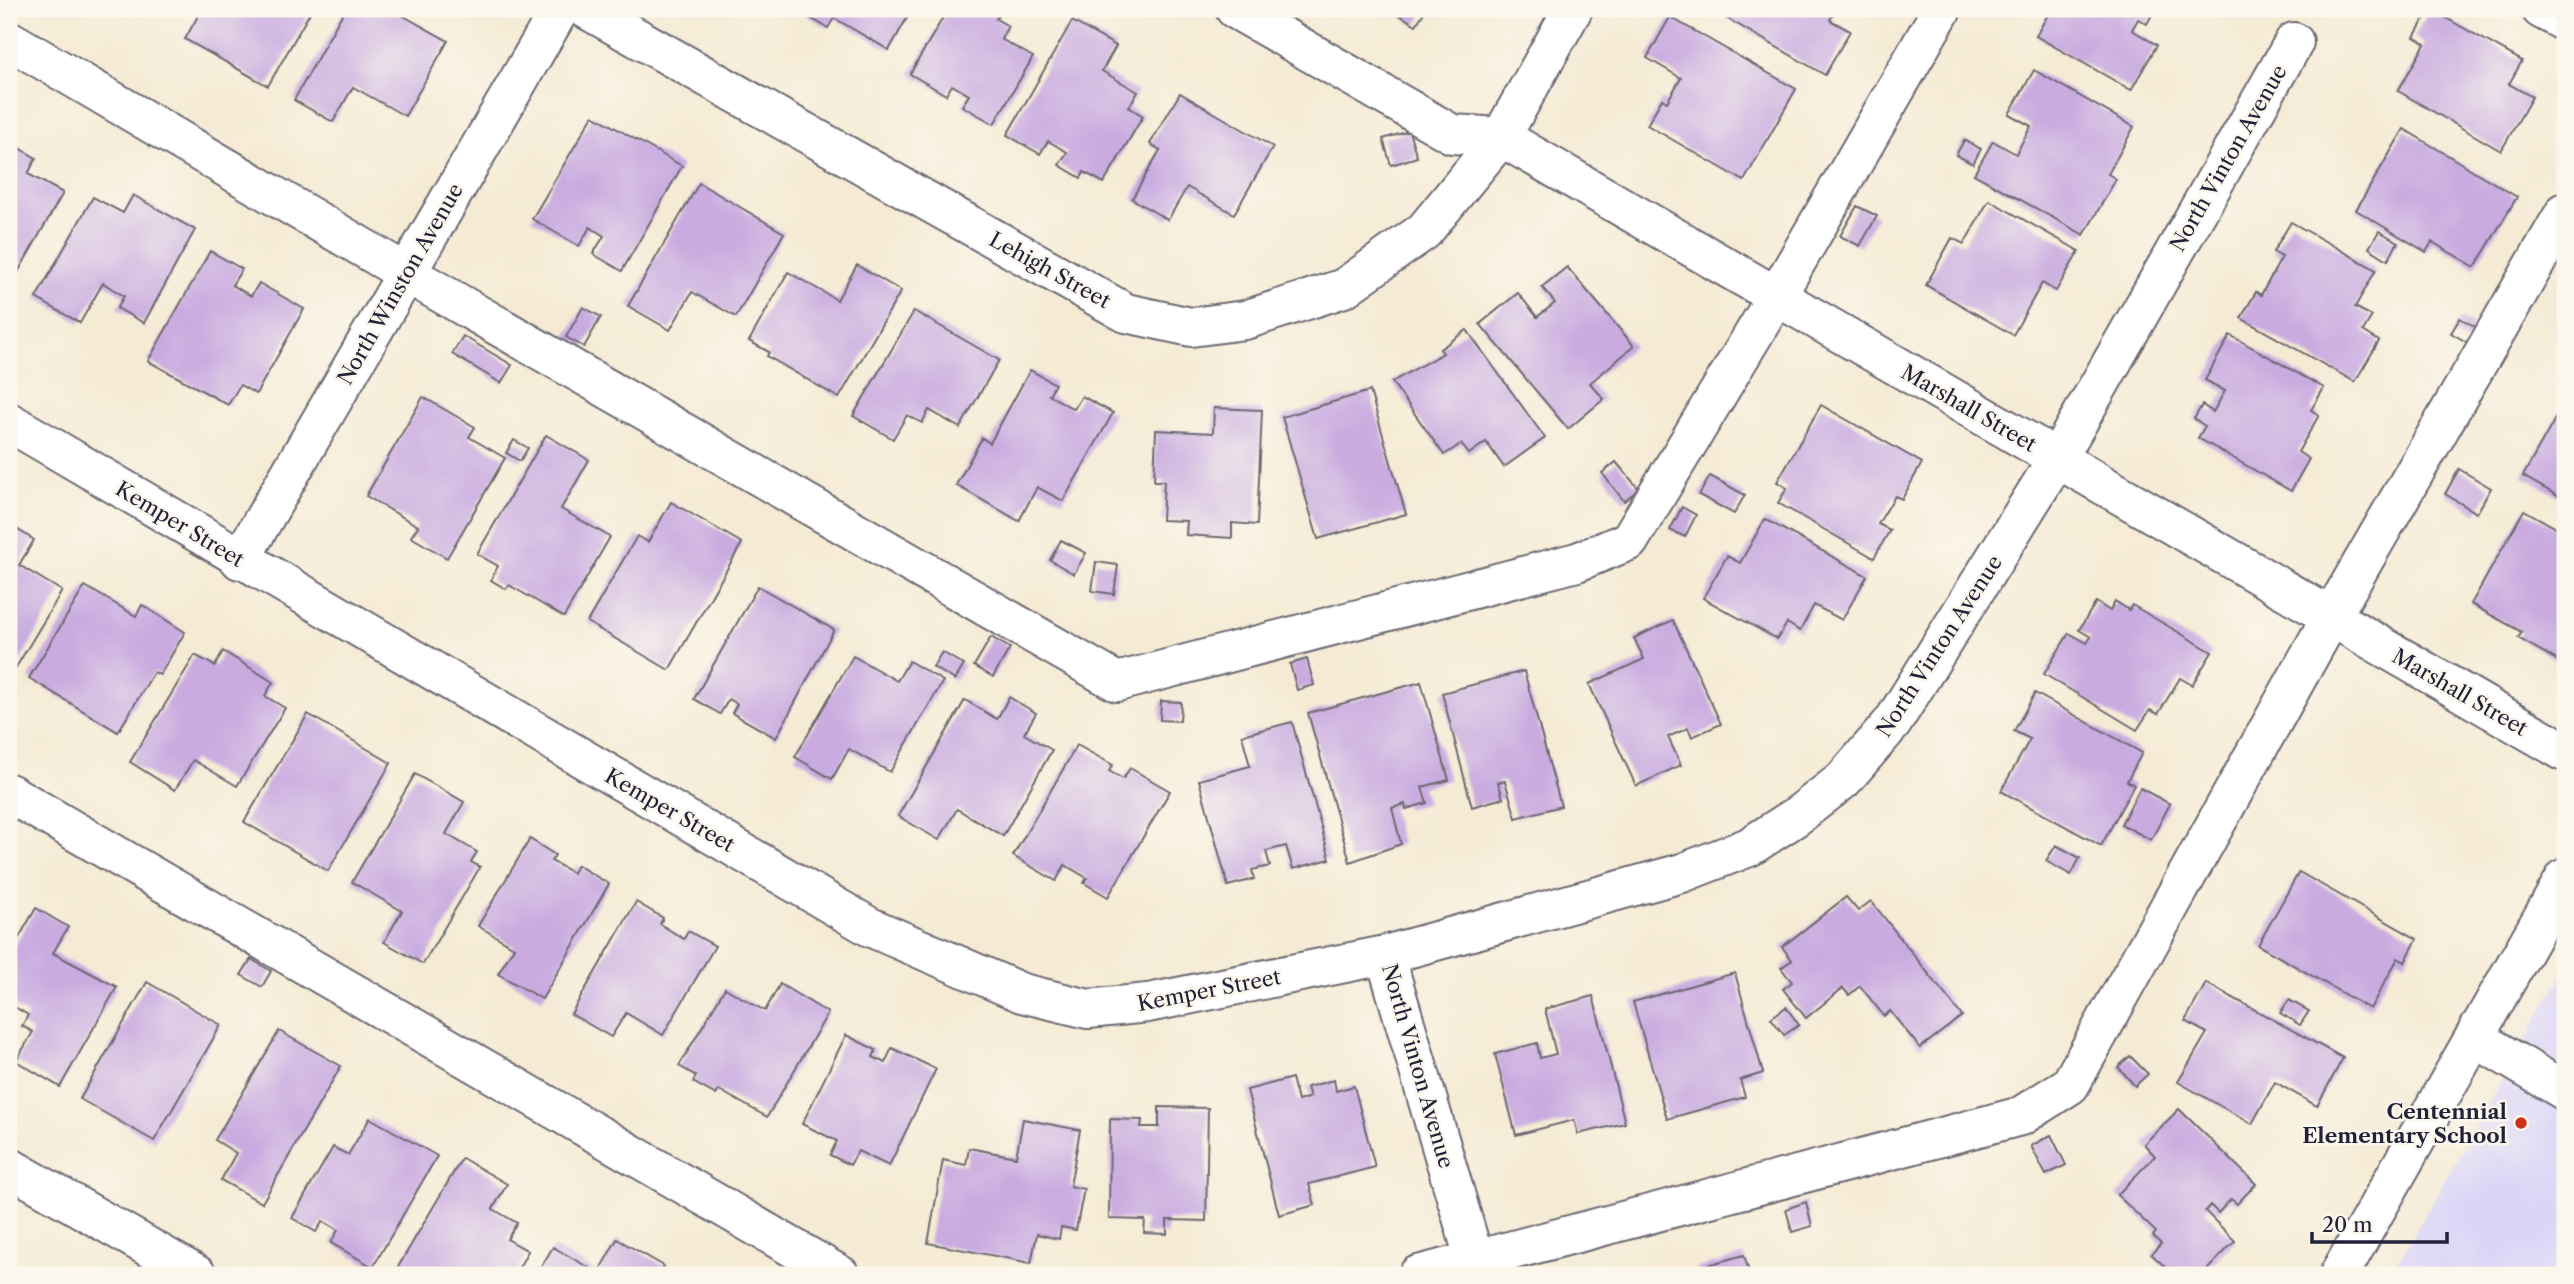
<svg xmlns="http://www.w3.org/2000/svg" width="2574" height="1284" font-family="'Libre Caslon Text',serif">
	<rect width="100%" height="100%" fill="#fbf7ec"/>
	<filter id="ink" filterUnits="userSpaceOnUse"><feTurbulence type="fractalNoise" baseFrequency=".0143" numOctaves="2"/><feDisplacementMap in="SourceGraphic" scale="14" xChannelSelector="R" yChannelSelector="G"/><feConvolveMatrix kernelMatrix="1 2 1 2 8 2 1 2 1" color-interpolation-filters="sRGB"/></filter>
	<filter id="wash" filterUnits="userSpaceOnUse"><feTurbulence type="fractalNoise" baseFrequency=".00686" numOctaves="4" result="noise"/><feDisplacementMap in="SourceGraphic" scale="28" xChannelSelector="R" yChannelSelector="G"/><feGaussianBlur stdDeviation="1.57" result="paint"/><feColorMatrix in="noise" values="0 0 0 0 0 0 0 0 0 0 0 0 0 0 0 0 0 1.4 0 .05"/><feComposite in="paint" operator="in"/></filter>
	<g filter="url(#wash)">
		<rect width="100%" height="100%" fill="#f5ebd5"/>
		<path fill="#dbd6f7" d="M2565,970V1275H2390Z"/>
		<g id="blocks">
			<g fill="#c9abe0">
				<path d="M202,9H312L268,86L185,39Z"/>
				<path d="M345,9H391L448,41L405,116L353,87L333,122L294,100Z"/>
				<path d="M808,9H912L889,50L834,18L828,28L805,15Z"/>
				<path d="M948,9H1002L996,19L1008,26L1001,39L1033,57L994,124L962,106L969,95L952,85L946,95L910,74Z"/>
				<path d="M1389,9H1426L1416,25Z"/>
				<path d="M1711,9H1836L1830,20L1850,31L1825,75Z"/>
				<path d="M2051,9H2155L2147,24L2138,19L2132,30L2157,45L2131,90L2036,36Z"/>
				<path d="M2430,9L2522,61L2509,84L2532,97L2501,151L2398,91L2425,44L2414,37Z"/>
				<path d="M1670,17L1796,89L1744,181L1647,125L1662,99L1667,102L1681,78L1647,58Z"/>
				<path d="M1072,21L1116,46L1102,71L1138,92L1129,107L1143,116L1104,183L1084,172L1081,178L1059,165L1067,152L1048,141L1040,154L1007,135Z"/>
				<path d="M2034,70L2134,127L2108,174L2116,179L2084,235L1974,174L1993,141L2016,154L2031,126L2009,114Z"/>
				<path d="M1180,93L1273,147L1234,214L1187,187L1168,220L1132,199L1160,150L1150,144Z"/>
				<path d="M593,115L682,166L622,271L593,254L604,236L590,227L579,246L532,219Z"/>
				<path d="M2404,129L2517,197L2475,267L2432,242L2426,252L2356,210Z"/>
				<path d="M1409,131L1417,157L1391,165L1383,139Z"/>
				<path d="M1964,140L1981,149L1973,164L1956,155Z"/>
				<path d="M14,145L36,158L28,174L63,193L9,288V154Z"/>
				<path d="M699,183L784,233L736,317L692,292L670,330L628,306Z"/>
				<path d="M133,195L195,230L144,323L117,308L124,296L103,283L80,323L36,298L93,197L123,213Z"/>
				<path d="M1989,200L2079,251L2056,291L2042,283L2013,335L1926,285L1952,238L1964,244Z"/>
				<path d="M1857,206L1877,216L1860,246L1840,236Z"/>
				<path d="M2291,222L2376,270L2355,307L2372,316L2363,331L2379,341L2355,382L2241,318L2256,292L2261,295L2282,257L2273,252Z"/>
				<path d="M2379,231L2398,242L2388,260L2369,248Z"/>
				<path d="M210,251L242,269L232,285L251,296L259,283L304,309L256,394L240,385L228,405L148,361Z"/>
				<path d="M857,265L901,291L839,398L767,356L769,352L749,341L788,272L837,300Z"/>
				<path d="M1567,267L1634,346L1590,383L1604,399L1568,429L1480,324L1518,293L1537,317L1555,303L1542,287Z"/>
				<path d="M583,307L601,317L584,347L566,337Z"/>
				<path d="M914,311L999,360L960,428L929,410L922,423L907,415L893,439L853,416Z"/>
				<path d="M2460,318L2479,329L2470,344L2451,333Z"/>
				<path d="M1467,330L1545,438L1504,467L1486,442L1469,454L1461,444L1444,455L1392,382L1443,353L1440,349Z"/>
				<path d="M2230,335L2324,388L2311,410L2319,415L2298,452L2309,459L2291,491L2198,438L2205,426L2194,419L2202,405L2213,412L2225,391L2205,380Z"/>
				<path d="M463,336L512,365L501,383L452,354Z"/>
				<path d="M1030,370L1055,384L1049,395L1074,409L1082,396L1113,413L1063,501L1037,487L1019,521L956,485L982,438L990,443Z"/>
				<path d="M1370,391L1406,514L1318,539L1282,417Z"/>
				<path d="M423,397L475,427L469,437L505,458L447,558L411,537L418,526L366,496Z"/>
				<path d="M2565,401V500L2523,476Z"/>
				<path d="M1821,405L1922,463L1902,499L1895,496L1878,524L1890,530L1874,558L1778,503L1787,488L1777,482Z"/>
				<path d="M1214,408L1262,410L1257,525L1232,523V538L1186,535L1187,521L1162,520L1164,481H1154L1156,430L1213,433Z"/>
				<path d="M546,435L589,460L561,509L610,537L564,617L509,585L506,589L491,580L498,566L477,554Z"/>
				<path d="M514,440L528,448L520,461L506,453Z"/>
				<path d="M1616,462L1639,489L1624,501L1602,473Z"/>
				<path d="M2459,469L2491,488L2477,513L2445,494Z"/>
				<path d="M1710,476L1745,495L1734,514L1699,495Z"/>
				<path d="M671,502L742,543L669,670L587,622L637,536L648,542Z"/>
				<path d="M1682,507L1696,515L1685,537L1670,530Z"/>
				<path d="M2524,510L2565,533L2564,664L2518,638L2522,632L2471,604Z"/>
				<path d="M1765,519L1867,576L1842,620L1814,605L1800,631L1787,623L1777,639L1703,598L1727,556L1740,563Z"/>
				<path d="M9,524L34,540L19,565L62,591L9,679Z"/>
				<path d="M1061,540L1086,553L1074,574L1050,560Z"/>
				<path d="M1096,562L1118,565L1114,594L1092,591Z"/>
				<path d="M85,586L136,616L142,605L185,632L160,675L154,672L118,732L29,678Z"/>
				<path d="M758,586L834,630L776,738L732,713L737,704L729,699L720,714L694,699Z"/>
				<path d="M2115,601L2129,610L2132,605L2212,652L2192,685L2180,678L2158,714L2150,710L2137,730L2044,674L2069,633L2087,643L2091,637L2079,630L2096,602L2110,611Z"/>
				<path d="M1673,620L1721,724L1692,737L1688,728L1668,737L1681,765L1636,786L1589,684L1644,659L1634,638Z"/>
				<path d="M991,637L1010,648L993,677L974,666Z"/>
				<path d="M223,651L273,682L265,696L285,708L237,786L193,760L175,790L130,762L195,655L215,666Z"/>
				<path d="M942,652L964,665L955,680L933,667Z"/>
				<path d="M853,656L897,681L909,661L943,681L890,772L849,749L832,779L795,757Z"/>
				<path d="M1307,659L1314,685L1297,690L1290,664Z"/>
				<path d="M1524,671L1561,806L1516,818L1505,781L1498,782L1503,798L1472,807L1442,693Z"/>
				<path d="M1421,682L1449,780L1422,787L1427,803L1406,809L1405,804L1392,808L1401,844L1350,862L1308,713Z"/>
				<path d="M2035,693L2142,753L2127,781L2134,785L2101,846L2001,791L2030,739L2014,731Z"/>
				<path d="M1009,697L1036,713L1024,734L1052,750L1003,836L957,809L939,840L898,816L965,700L997,719Z"/>
				<path d="M1161,701L1181,702L1180,721L1160,720Z"/>
				<path d="M308,714L391,763L328,871L244,822Z"/>
				<path d="M1292,722L1330,859L1293,869L1286,846L1266,851L1270,866L1252,870L1254,879L1228,886L1199,780L1250,766L1242,735Z"/>
				<path d="M1077,745L1113,765L1109,771L1123,779L1130,768L1170,791L1108,897L1084,883L1087,878L1065,865L1056,881L1013,856Z"/>
				<path d="M415,774L464,802L446,834L477,852L471,862L480,867L423,964L384,942L402,911L352,882Z"/>
				<path d="M2140,788L2170,804L2151,840L2121,824Z"/>
				<path d="M530,839L555,855L551,861L573,873L577,865L609,884L542,999L498,974L514,947L478,926Z"/>
				<path d="M2056,845L2080,858L2071,875L2046,861Z"/>
				<path d="M2299,872L2417,939L2405,962L2398,958L2370,1009L2258,945Z"/>
				<path d="M1846,897L1858,911L1871,901L1962,1016L1920,1048L1890,1011L1884,1016L1860,986L1849,995L1843,988L1806,1018L1783,989L1792,982L1781,968L1792,960L1782,947Z"/>
				<path d="M636,902L663,918L660,924L684,939L688,931L715,946L663,1035L626,1013L611,1037L571,1014Z"/>
				<path d="M36,908L68,927L53,953L117,987L60,1087L16,1061L33,1032L22,1026L28,1015L13,1006L9,1013V955Z"/>
				<path d="M251,959L271,971L262,987L241,975Z"/>
				<path d="M1735,973L1763,1073L1740,1080L1745,1097L1667,1119L1633,1002Z"/>
				<path d="M147,982L221,1025L154,1141L80,1099Z"/>
				<path d="M2206,983L2343,1058L2317,1106L2275,1082L2252,1124L2178,1082L2207,1033L2185,1021Z"/>
				<path d="M780,984L828,1013L767,1117L719,1090L716,1095L693,1082L696,1076L679,1066L725,988L765,1011Z"/>
				<path d="M1593,996L1625,1123L1578,1134L1574,1120L1516,1135L1495,1054L1537,1043L1540,1058L1556,1054L1545,1009Z"/>
				<path d="M2289,1000L2309,1011L2300,1025L2280,1013Z"/>
				<path d="M1786,1007L1799,1025L1784,1035L1771,1018Z"/>
				<path d="M279,1031L341,1066L262,1203L221,1180L236,1153L215,1140Z"/>
				<path d="M846,1035L876,1050L873,1057L885,1063L892,1048L936,1069L889,1166L858,1151L850,1165L830,1155L837,1141L802,1124Z"/>
				<path d="M2130,1056L2148,1074L2135,1086L2118,1067Z"/>
				<path d="M1292,1078L1298,1101L1310,1097L1307,1087L1334,1080L1336,1091L1354,1086L1375,1167L1309,1184L1315,1205L1279,1215L1247,1090Z"/>
				<path d="M1159,1107L1208,1108L1206,1221L1167,1220V1234L1144,1233L1145,1220L1109,1219L1110,1119L1142,1120L1141,1127H1159Z"/>
				<path d="M2179,1109L2256,1184L2237,1204L2231,1199L2218,1213L2210,1205L2205,1211L2235,1241L2202,1275H2174L2151,1254L2161,1244L2153,1236L2156,1232L2117,1195L2155,1156L2144,1144Z"/>
				<path d="M370,1118L437,1156L373,1267L331,1243L338,1230L323,1221L316,1232L292,1218L333,1147L348,1155Z"/>
				<path d="M1023,1119L1080,1130L1070,1186L1084,1189L1076,1230L1061,1227L1059,1239L1037,1234L1031,1263L928,1243L943,1160L966,1165L969,1148L1016,1157Z"/>
				<path d="M2051,1135L2066,1165L2046,1175L2031,1146Z"/>
				<path d="M462,1158L507,1184L493,1209L517,1223L507,1239L528,1251L515,1275H397L394,1274Z"/>
				<path d="M1806,1202L1812,1226L1792,1232L1786,1209Z"/>
				<path d="M617,1239L664,1266L658,1275H536L553,1247L598,1273Z"/>
				<path d="M1744,1255L1750,1275H1699L1697,1268Z"/>
			</g>
		</g>
	</g>
	<g filter="url(#ink)">
		<use href="#blocks" fill-opacity="0" stroke="#6c6871" stroke-width="2"/>
		<g fill="none" stroke-linecap="round" stroke-linejoin="round">
			<g stroke="#6c6871" stroke-width="42">
				<g id="minor">
					<path d="M586,9L1126,313L1191,327L1245,320L1344,288L1424,231L1501,137"/>
					<path d="M1235,9L1452,134L1501,137"/>
					<path d="M1573,9L1501,137L2565,752"/>
					<path d="M2541,9L2565,22"/>
					<path d="M9,40L406,273L1117,682L1577,562L1629,541L1776,297L1942,9"/>
					<path d="M9,422L870,927L1022,993L1088,1009L1148,1003L1385,955L1682,873L1749,847L1797,816L1843,780L1893,722L2057,459L2294,42"/>
					<path d="M240,560L560,9"/>
					<path d="M9,793L840,1275"/>
					<path d="M1385,955L1479,1275"/>
					<path d="M2475,1038L2565,1091"/>
					<path d="M9,1167L197,1275"/>
					<path d="M1418,1275L2021,1116L2070,1085L2331,617L2565,212"/>
					<path d="M2339,1275L2565,878"/>
				</g>
			</g>
			<use href="#minor" stroke="#fff" stroke-width="38"/>
		</g>
	</g>
	<circle fill="#c8321e" stroke="#fbf7ec" stroke-width="2.5" cx="2521" cy="1123" r="7"/>
	<g text-anchor="middle" dominant-baseline="central" stroke-width="5" stroke-linejoin="round" paint-order="stroke">
		<g font-size="21" fill="#22223b" stroke="#fbf7ec">
			<text transform="translate(2228 158) rotate(-60)">North Vinton Avenue</text>
			<text transform="translate(1050 270) rotate(29)">Lehigh Street</text>
			<text transform="translate(400 284) rotate(-60)">North Winston Avenue</text>
			<text transform="translate(1969 408) rotate(30)">Marshall Street</text>
			<text transform="translate(180 524) rotate(31)">Kemper Street</text>
			<text transform="translate(1939 646) rotate(-57)">North Vinton Avenue</text>
			<text transform="translate(2460 692) rotate(30)">Marshall Street</text>
			<text transform="translate(670 810) rotate(30)">Kemper Street</text>
			<text transform="translate(1209 990) rotate(-11)">Kemper Street</text>
			<text transform="translate(1418 1066) rotate(74)">North Vinton Avenue</text>
		</g>
		<g font-size="21" font-weight="bold" fill="#22223b" stroke="#fbf7ec" text-anchor="end">
			<text x="2507" y="1111">Centennial<tspan x="2507" dy="24">Elementary School</tspan></text>
		</g>
	</g>
	<rect width="2574" height="1284" fill="none" stroke="#fbf7ec" stroke-width="35"/>
	<path d="M2312 1232v10h135v-10" fill="none" stroke="#22223b" stroke-width="3.5"/>
	<text x="2322" y="1232" font-size="21" fill="#22223b" stroke="#fbf7ec" stroke-width="5" paint-order="stroke">20 m</text>
</svg>
